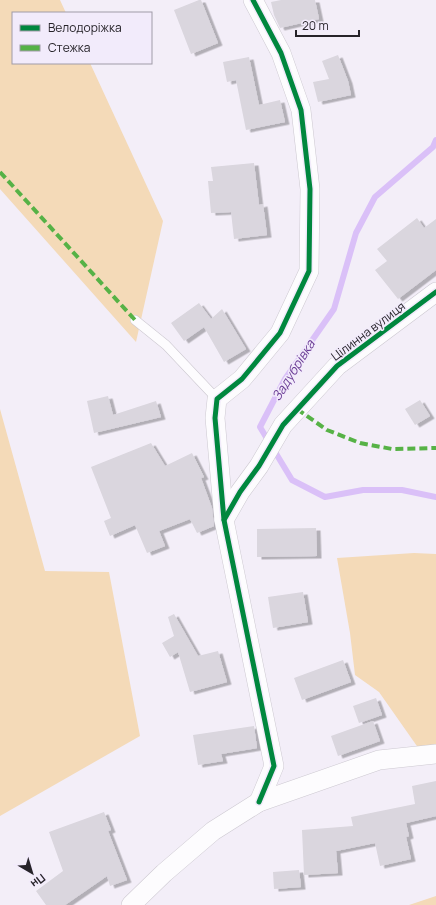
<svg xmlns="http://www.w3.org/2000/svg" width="436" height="905" font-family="Manrope,sans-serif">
	<defs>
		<filter id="shadow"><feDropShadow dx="4.5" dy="2.5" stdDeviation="0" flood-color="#0004"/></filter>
	</defs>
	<rect width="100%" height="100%" fill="#f3eef8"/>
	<g fill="#f4dab8">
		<path d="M0,0H60L66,13H13V63H90L163,221L136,342L0,189Z"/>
		<path d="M0,409L45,571L109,572L140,736L0,816Z"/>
		<path d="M414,553L436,554V747L419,749L379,692L355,675L350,633L337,558Z"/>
		<path d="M436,896V905H409Z"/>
	</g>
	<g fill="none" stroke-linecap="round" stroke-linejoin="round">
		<path stroke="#dac0f8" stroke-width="6" d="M436,140L433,147L375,197L356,233L334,309L285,379L260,427L292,480L325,497L363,490H402L436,497"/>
	</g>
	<g fill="#dad6de" filter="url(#shadow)">
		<path d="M199,0H201L218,43L191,54L174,10Z"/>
		<path d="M281,0H315L319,19L280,28L274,15L271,2Z"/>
		<path d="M338,55L348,81L351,95L318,102L313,82L329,79L322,61Z"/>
		<path d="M249,57L259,105L280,100L285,122L246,130L236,80L227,82L223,62Z"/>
		<path d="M254,163L259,205L263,204L267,235L234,239L231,212L211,213L208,181H213L211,167Z"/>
		<path d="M417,218L424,228L436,219V270L398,299L375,270L387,261L377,249Z"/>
		<path d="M199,303L211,319L222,309L246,349L224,362L204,327L184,341L171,323Z"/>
		<path d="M108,396L113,415L156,401L161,417L94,433L87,401Z"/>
		<path d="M420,400L430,416L415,425L405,409Z"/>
		<path d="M151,443L165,466L192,453L204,477L201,478L212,508L214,526L197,533L190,519L159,531L165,546L147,553L135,525L110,536L104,521L111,518L91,467Z"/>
		<path d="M316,528L317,556L257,557V529Z"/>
		<path d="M303,592L308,622L273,628L268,597Z"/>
		<path d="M174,614L198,656L218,651L227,682L190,692L178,652L170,657L162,643L174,636L168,617Z"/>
		<path d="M343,660L351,682L302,700L294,678Z"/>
		<path d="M376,698L382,715L359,723L353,706Z"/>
		<path d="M373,721L380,741L338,756L331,736Z"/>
		<path d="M254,726L257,748L221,754L223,761L198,765L193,735Z"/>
		<path d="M436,781V816L406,823L409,836L406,837L411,859L380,866L375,843L336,851L338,873L304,875L302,830L353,826L351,817L415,804L412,786Z"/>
		<path d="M104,812L111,830L108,831L127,880L110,886L107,876L65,905H46L36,891L63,871L49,832Z"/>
		<path d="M299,870L301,887L274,889L273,872Z"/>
	</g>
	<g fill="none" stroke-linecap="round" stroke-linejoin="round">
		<g stroke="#cdc9d1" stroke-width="10">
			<path id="service" d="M135,320L166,345L217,399"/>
		</g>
		<g stroke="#cdc9d1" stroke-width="20">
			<g id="minor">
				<path d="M224,520L215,418L217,399L242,379L280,333L309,271L310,189L301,110L281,53L253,0"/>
				<path d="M259,802L274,766L224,520L240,492L259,466L283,425L337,366L436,292"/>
				<path d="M131,905L164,873L213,831L259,802L379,760L436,754"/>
			</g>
		</g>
		<use href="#service" stroke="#fdfcfe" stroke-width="9"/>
		<use href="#minor" stroke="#fdfcfe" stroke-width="19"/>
		<g stroke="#56b246" stroke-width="4" stroke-dasharray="8 4" stroke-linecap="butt">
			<path d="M0,172L135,320"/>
			<path d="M297,409L327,430L360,443L392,449L436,448"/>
		</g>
		<g stroke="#f2ebfb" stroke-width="8">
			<g id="cycleway">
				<path d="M224,520L215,418L217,399L242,379L280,333L309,271L310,189L301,110L281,53L253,0"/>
				<path d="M259,802L274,766L224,520L240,492L259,466L283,425L337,366L436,292"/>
			</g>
		</g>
		<use href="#cycleway" stroke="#00873e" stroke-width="5"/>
	</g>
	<g text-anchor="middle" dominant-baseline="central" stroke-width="3" stroke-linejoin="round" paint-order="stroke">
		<g font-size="12" fill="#262329" stroke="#f2ebfb">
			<text transform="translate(368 331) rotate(-37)">Цілинна вулиця</text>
		</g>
		<g font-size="13" font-style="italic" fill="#6b3d95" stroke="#f2ebfb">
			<text transform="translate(293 370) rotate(-58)">Задубрівка</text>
		</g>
	</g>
	<rect x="12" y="12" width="140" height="52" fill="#f2ebfb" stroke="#a09ba7"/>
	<rect x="20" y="25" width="20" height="6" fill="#00873e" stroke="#a09ba7"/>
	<text x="48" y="32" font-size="12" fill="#262329">Велодоріжка</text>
	<rect x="20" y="45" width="20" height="6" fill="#56b246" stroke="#a09ba7"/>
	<text x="48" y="52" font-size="12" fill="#262329">Стежка</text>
	<g transform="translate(32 873) rotate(142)" stroke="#f2ebfb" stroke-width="3" paint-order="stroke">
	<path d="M0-3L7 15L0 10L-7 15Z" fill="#262329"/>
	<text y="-6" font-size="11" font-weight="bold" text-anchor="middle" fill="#262329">Пн</text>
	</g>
	<path d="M296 30v6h63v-6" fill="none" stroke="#262329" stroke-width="2"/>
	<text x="302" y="30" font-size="12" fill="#262329" stroke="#f2ebfb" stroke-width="3" paint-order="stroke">20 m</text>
</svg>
